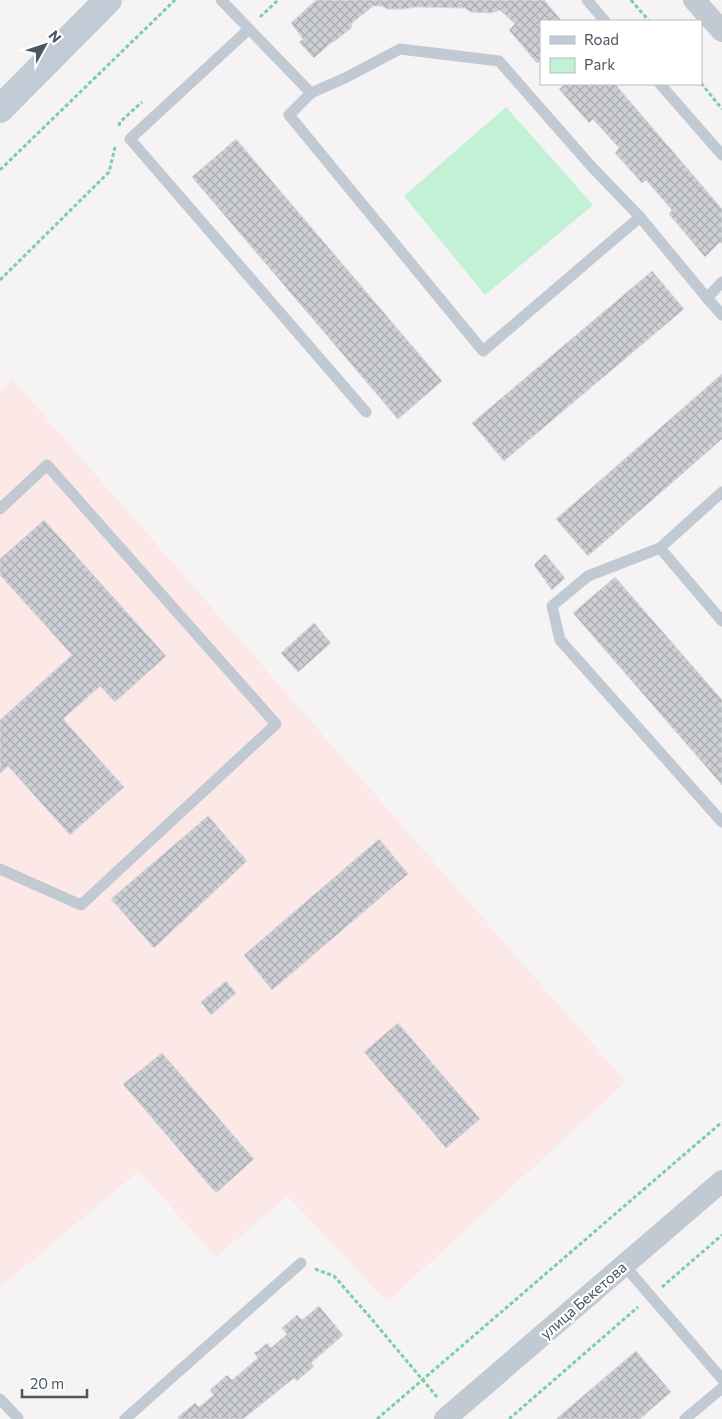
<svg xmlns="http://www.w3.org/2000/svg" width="722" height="1419" font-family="Commissioner,sans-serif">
	<defs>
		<pattern id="building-cross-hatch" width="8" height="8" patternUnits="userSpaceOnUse" patternTransform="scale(1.25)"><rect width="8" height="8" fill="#cdcfd5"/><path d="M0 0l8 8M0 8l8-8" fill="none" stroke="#a8abb0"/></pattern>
	</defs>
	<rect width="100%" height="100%" fill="#f5f3f3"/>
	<path fill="#fce8e6" d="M12,379L626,1082L387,1302L288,1196L216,1257L139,1171L0,1287V392Z"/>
	<path fill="#c3f1d5" d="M506,107L593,205L485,295L404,196Z"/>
	<g fill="url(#building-cross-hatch)" stroke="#d7d9de">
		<path d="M316,0H544L562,21H541V60L537,63L509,30L515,24L500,10L491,13L471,12L465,8L415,7L405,9H387L382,6H373L352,23L351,28L335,41L332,42L314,58L299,42L303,39L291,23Z"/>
		<path d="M563,84H615L722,209V244L720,242L705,257L669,214L672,210L646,180L642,183L615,153L619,148L593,119L589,123L559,89L564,85Z"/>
		<path d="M236,139L442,381L398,419L192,177Z"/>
		<path d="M652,271L684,309L504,461L472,423Z"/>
		<path d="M722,374V439L588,556L556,519Z"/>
		<path d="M44,520L166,656L115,702L100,686L63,719L124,787L70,835L8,766L0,774V720L72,655L0,575V559Z"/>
		<path d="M545,554L565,578L552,590L534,565Z"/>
		<path d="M615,577L722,700V785L573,613Z"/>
		<path d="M314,623L331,643L298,672L281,653Z"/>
		<path d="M208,816L247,861L154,948L111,899Z"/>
		<path d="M379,839L408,874L272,990L244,955Z"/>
		<path d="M226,981L236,993L211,1015L201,1002Z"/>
		<path d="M398,1023L480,1119L446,1148L364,1052Z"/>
		<path d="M162,1053L254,1159L216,1193L123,1084Z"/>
		<path d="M319,1306L343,1335L311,1363L314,1366L297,1381L294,1378L243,1419H179L178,1417L195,1403L199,1407L214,1395L210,1390L227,1375L232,1380L258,1358L254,1353L256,1351L257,1352L267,1343L271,1348L287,1334L282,1328L297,1315L302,1320Z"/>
		<path d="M636,1351L671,1392L650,1410L640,1419H556Z"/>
	</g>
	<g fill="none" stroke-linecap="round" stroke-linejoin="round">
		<g stroke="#7ad0a6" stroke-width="3" stroke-dasharray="4 2.5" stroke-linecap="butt">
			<path d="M631,0L649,21"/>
			<path d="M260,17L278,0"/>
			<path d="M701,83L722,109"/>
			<path d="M119,126L120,122L142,102"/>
			<path d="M0,170L175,0"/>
			<path d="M0,280L109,172L115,147"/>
			<path d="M315,1269L334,1276L369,1316L437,1397"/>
			<path d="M662,1287L722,1235"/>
			<path d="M377,1419L722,1122"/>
			<path d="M509,1419L638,1307"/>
		</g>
		<g stroke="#c1cad2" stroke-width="11">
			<path d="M221,0L311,93"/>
			<path d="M587,0L605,21"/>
			<path d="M249,29L130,139L366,412"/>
			<path d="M400,49L499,61L591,166L640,217L483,351L289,115L311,93L345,78Z"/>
			<path d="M660,84L722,155"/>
			<path d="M640,217L707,298L722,315"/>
			<path d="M707,298L722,282"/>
			<path d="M722,492L660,548L722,621"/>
			<path d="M0,509L47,465L276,724L81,905L0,869"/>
			<path d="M660,548L588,576L552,606L560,640L722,822"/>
			<path d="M624,1265L722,1379"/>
			<path d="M0,1399L18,1418L17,1419"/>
			<path d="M125,1419L301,1263"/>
			<path d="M685,1419L722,1388"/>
		</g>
		<g stroke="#c1cad2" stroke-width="22">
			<path d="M694,0L722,31"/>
			<path d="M445,1419L722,1181"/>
		</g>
		<path stroke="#c1cbd6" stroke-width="28" d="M0,109L108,0"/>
	</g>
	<g text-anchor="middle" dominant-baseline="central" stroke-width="4.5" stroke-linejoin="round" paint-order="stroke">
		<g font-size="15" fill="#4a5661" stroke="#fff">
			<text transform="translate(583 1300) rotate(-41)">улица Бекетова</text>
		</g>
	</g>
	<rect x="540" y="20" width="162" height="65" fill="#ffffff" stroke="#b7bbc0"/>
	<rect x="550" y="36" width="25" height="8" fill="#c1cbd6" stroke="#b7bbc0"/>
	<text x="584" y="45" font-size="15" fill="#4a5661">Road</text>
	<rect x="550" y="58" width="25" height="15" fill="#c3f1d5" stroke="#b7bbc0"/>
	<text x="584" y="70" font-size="15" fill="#4a5661">Park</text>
	<g transform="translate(45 45) rotate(50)" stroke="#ffffff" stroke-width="4" paint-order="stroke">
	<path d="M0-4L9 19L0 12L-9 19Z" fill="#4a5661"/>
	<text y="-8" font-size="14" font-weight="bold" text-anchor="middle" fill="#4a5661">N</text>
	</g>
	<path d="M22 1389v8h65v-8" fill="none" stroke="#4a5661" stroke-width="2.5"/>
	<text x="30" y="1389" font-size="15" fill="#4a5661" stroke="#ffffff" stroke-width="4" paint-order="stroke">20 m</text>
</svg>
